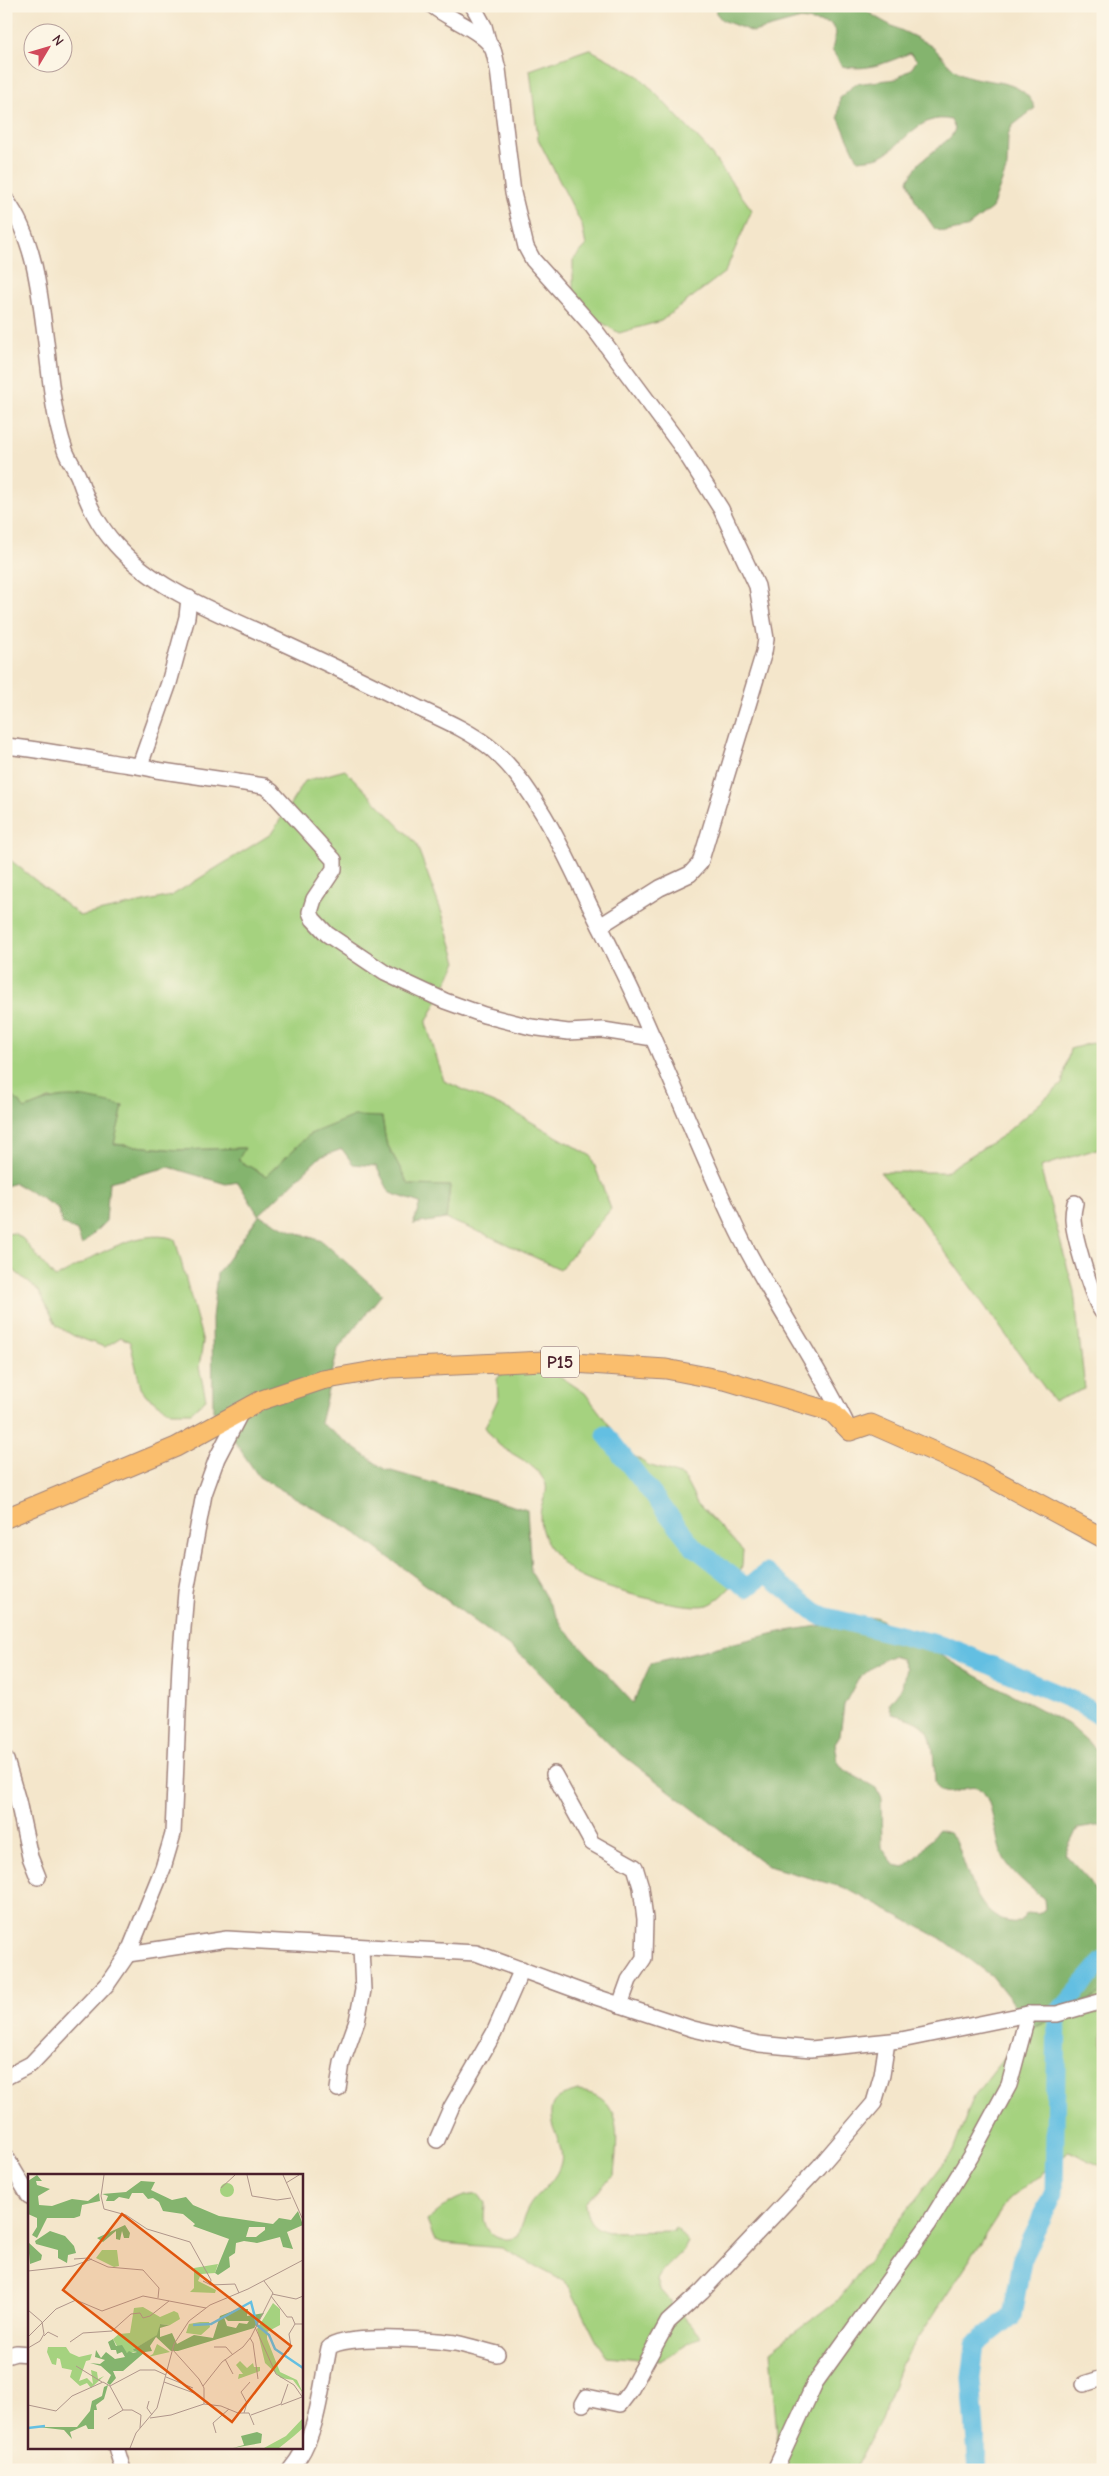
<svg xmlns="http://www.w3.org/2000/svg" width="1109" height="2476" font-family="'Comic Neue',sans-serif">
	<rect width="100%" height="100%" fill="#fcf5e5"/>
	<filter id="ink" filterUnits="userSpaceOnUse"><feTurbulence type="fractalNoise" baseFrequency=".02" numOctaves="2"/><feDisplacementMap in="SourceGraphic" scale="10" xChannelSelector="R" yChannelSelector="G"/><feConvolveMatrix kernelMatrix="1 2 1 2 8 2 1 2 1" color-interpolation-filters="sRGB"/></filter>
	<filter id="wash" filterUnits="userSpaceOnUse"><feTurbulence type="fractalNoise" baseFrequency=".0096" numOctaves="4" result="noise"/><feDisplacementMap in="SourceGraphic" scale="20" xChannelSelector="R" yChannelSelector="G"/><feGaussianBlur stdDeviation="1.12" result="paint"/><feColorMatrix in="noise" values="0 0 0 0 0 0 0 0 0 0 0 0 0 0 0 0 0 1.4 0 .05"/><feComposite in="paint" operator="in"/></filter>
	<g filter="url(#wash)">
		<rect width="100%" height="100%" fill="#f4e6cb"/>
		<g fill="#a5d27f" stroke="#787855">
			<path d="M589,49L639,76L705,146L752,210L725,272L661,321L619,333L573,305V260L586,246L582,225L538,139L530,70Z"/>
			<path d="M345,770L416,843L443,916L457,962L426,1023L444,1081L514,1112L591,1156L611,1209L560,1269L487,1235L446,1219L450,1186L409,1185L386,1142L382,1117L310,1134L266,1176L238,1160L244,1148L178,1150L114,1144L123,1106L49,1099L25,1109L12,1095L6,1094V848L9,859L80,916L171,896L271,834L305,781Z"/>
			<path d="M1103,1040V1147L1040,1167L1074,1291L1085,1389L1054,1401L919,1216L880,1172H945L1002,1136L1062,1084L1070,1049Z"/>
			<path d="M14,1233L23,1239L55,1278C88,1261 137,1226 175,1239L203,1342L199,1367L206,1399L191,1412H171L147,1396L141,1388L130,1342L121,1337L105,1347L74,1336L57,1326L39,1291L6,1264V1234Z"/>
			<path d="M537,1367L558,1375L585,1393L631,1454L648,1465L683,1476L697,1503L743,1551C742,1557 743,1567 740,1573C735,1584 719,1601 708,1605C686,1611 586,1586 570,1570C552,1554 536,1533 541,1508C543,1498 550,1490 544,1480C534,1463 514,1456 499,1445C494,1440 489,1433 485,1427L498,1399L497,1379L506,1369Z"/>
			<path d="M1103,1993V2167L1069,2151L1009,2200L902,2363L881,2419L854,2470H780L770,2351L839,2299L953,2151L974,2096L1023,2033Z"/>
			<path d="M578,2091C626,2096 617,2140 614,2175L585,2203C586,2219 593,2229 609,2232L674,2231L672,2229L675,2228L688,2242C681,2258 664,2265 657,2280L660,2290L701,2336L660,2361L607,2356L596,2340L570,2288L563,2281L502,2248L443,2243L434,2239L427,2221C443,2208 457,2193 479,2195L485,2203C485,2209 483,2218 485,2223C490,2239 504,2242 517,2237C521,2226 525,2211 532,2202C542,2190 558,2178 561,2162C565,2142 546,2126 552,2106C555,2096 569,2094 578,2091Z"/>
		</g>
		<g fill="#84b46e" stroke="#676a4c" fill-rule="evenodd">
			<path d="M716,6H861C882,25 908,31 931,46C942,54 950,69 962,74C987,85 1022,76 1035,108L1012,126L1008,135L1007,167L992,208L966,228L945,232L935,229L915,200L908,180L919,163L951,137L955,129L951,120C919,112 903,146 881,156C875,159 865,159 858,160L838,117L840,98L855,84L896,79L912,68L917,60L910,53C888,62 867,72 842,66L832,50L836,33L831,24L801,19L753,32L722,20L716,13Z"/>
			<path d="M6,1094L12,1095L25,1109C68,1090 79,1097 123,1106L114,1144L178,1150L245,1148L238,1160L266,1176L310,1134L354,1116L382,1117L386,1142L409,1185L450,1186L446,1219L413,1224L420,1203L390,1193L376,1166L353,1164L342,1149L320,1157L259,1215L292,1231L322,1241L382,1294L338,1349L320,1423L384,1469L527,1510L531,1572L563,1627L633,1703L651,1663L780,1632L876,1617L971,1673L1068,1724L1103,1755V1825L1077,1829L1065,1854L1090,1881L1103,1907V1993L1023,2033L1014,2004L992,1976L944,1940L845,1888L768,1866L612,1747L526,1659L349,1528L259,1477L213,1410L212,1318L217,1274L259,1216L238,1182L226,1184L169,1167L109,1182L106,1221L82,1245L77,1231L62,1224L58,1208L15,1183L6,1186ZM892,1656L902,1659L906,1668L902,1687L889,1704L892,1714C929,1722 932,1730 934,1766C935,1771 934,1780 936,1785C947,1804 967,1780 981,1790C993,1799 995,1837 1001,1852C1008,1871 1029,1886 1044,1899L1045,1909L1038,1914L1027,1913L1020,1922C978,1927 968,1871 956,1841L949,1833L938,1830L920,1854L904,1867L894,1865L882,1848L881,1799L876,1788L844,1770L838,1762L835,1743L840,1735L844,1705L858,1679L882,1660Z"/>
		</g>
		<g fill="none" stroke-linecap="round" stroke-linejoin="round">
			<g stroke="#64bfe2" stroke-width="19">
				<path d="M606,1435L693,1546L747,1588L766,1573L819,1615L951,1648L1079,1703L1103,1718"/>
				<path d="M978,2470L971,2379L975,2345L1012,2316L1023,2256L1054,2193L1057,2014L1103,1961"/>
			</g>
		</g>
	</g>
	<g filter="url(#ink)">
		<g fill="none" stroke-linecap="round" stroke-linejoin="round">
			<g stroke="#9f827b" stroke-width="18">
				<g id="minor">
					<path d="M433,6C448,19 486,32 493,50C495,55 496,63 498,69L513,193L526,247L533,260L592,326L681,446L721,509L757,586L766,639L764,652L700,863L690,874L660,888L600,926"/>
					<path d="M473,6L484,26L488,41"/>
					<path d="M6,200C34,238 39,288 45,334C50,372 52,413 65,450C68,459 75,468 79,478C88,504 97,524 116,545C156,590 217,612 270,637C320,660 369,683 418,708C444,720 472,732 493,750C534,785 565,854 588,902C604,935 621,967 636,1000C671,1077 701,1154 737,1230C769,1296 812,1355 845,1421"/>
					<path d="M6,746C41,750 75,756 110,762C126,765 141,765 156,770L264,786L272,792L334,860V869L314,899L310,912L313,919L327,934L385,973L445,1001L484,1015L531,1027L568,1032L603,1030L653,1038"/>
					<path d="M140,765L169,683L187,617L189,598"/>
					<path d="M1075,1203C1074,1207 1073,1213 1073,1218C1073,1234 1093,1302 1103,1313"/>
					<path d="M6,1760L18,1801L30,1857L38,1877"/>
					<path d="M554,1774L592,1843L635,1867L641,1887L645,1919L644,1958L629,1980L620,2005"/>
					<path d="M128,1954L227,1939L476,1953L593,1996L693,2029L759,2044L811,2049L901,2040L1028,2014H1057L1103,2001"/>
					<path d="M6,2077L31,2064L108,1983L128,1954L163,1868L173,1834L180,1664L186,1592L204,1494L217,1458L242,1410"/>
					<path d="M338,2089L342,2063L357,2021L363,1990L361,1948"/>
					<path d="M437,2140L451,2108L494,2033L522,1969"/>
					<path d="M6,2157L29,2196"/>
					<path d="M6,2356L16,2353L29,2354"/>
					<path d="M1084,2384L1103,2378"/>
					<path d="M583,2404L587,2397L620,2404L630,2391L668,2322L702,2291L819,2167L874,2103L882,2075L887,2042"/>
					<path d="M116,2447L123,2470"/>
					<path d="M290,2470C319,2436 320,2390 329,2348C341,2333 434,2340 455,2343C469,2346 483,2350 497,2354"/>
					<path d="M775,2470L815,2383L928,2225L971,2155L1009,2085L1028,2014"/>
				</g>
			</g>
			<g stroke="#9f827b" stroke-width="21">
				<path id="major" d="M6,1518L176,1447L262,1400L322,1380L391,1368L543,1361L666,1369L728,1381L832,1412L850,1431L871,1424L978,1471L1103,1538"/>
			</g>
			<use href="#minor" stroke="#fff" stroke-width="15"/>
			<use href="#major" stroke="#fabe6d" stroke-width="19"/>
		</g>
	</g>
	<g text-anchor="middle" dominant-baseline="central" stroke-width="4" stroke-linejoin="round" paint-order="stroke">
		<rect fill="#fcf5e5" stroke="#7f5f63" stroke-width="1" x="541" y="1346.5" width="38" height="31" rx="4"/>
		<g font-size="18" font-weight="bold" fill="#4a1f2b">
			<text x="560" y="1362">P15</text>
		</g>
	</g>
	<g transform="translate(28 2174)">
		<rect width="275" height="275" fill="#f4e6cb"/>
		<path d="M192 16a7 7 0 1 1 14 0a7 7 0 1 1-14 0ZM74,76H89L91,92L86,93L68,84ZM190,90L187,99L173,100L170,107L188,116L187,119L162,118L166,114V94ZM245,129L252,135V151L239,158V165L252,198L269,206L275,219L265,206L253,204L237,189L229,155ZM115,133L132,143L146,137L150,139L152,145L142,151L132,150L130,161L104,176L109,178L99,179L89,172L85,165L91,160L102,159L106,134ZM172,148H181L182,153L173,161L158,159L161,150ZM129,170L142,178L120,183L125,180ZM20,173H38L42,179L51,183L64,180L62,186L58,187L51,207L59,204L65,210L63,196L69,198L70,205L76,202L63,214L59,209L52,212L42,203L44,196L34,194L32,185L29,184L28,191L24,190L19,178ZM212,187L219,194L225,189L226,193H232V197L210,205L211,200H215L208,191ZM275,244V254L266,262L251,274H236L258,262Z" fill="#a5d27f"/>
		<path d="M9,1L14,7H8L9,11L22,15L10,22L11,31L24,32L44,25L60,27L71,19L72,27L54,31L52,42L46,44H19L9,64L4,61L9,53V44L0,40V7ZM113,7L127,8L123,16L144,26L158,23L165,31L191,42L245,50L251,44L263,46L270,37L275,51L259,58L265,75L255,73L252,63L229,69L216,67L208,69L207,79L201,83L202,93L190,101L187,99L201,65L165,52L167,50L155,40L135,37L131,28L125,24L120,25L115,19H104L101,25L91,23L86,27H78L80,22L74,20L98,18ZM221,53H237V56L228,63H218ZM97,51L102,59L101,64H96L94,57L92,66L88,65V57L75,68L69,64ZM22,57L37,62L46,72L48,79L40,81L39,89L30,84V76L8,70L7,67ZM0,68L14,81L13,86L2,90ZM210,135H220L219,142L236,139L226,154L150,177H143L128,163L122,172L124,177L117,178L95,197H85L88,204L82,211L79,209L83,201L73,192L62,189L72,190L77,186L67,183L68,176L73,184L78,178L87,185L97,183L94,178L89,180L88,176H83L80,168L85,165L88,172L94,171L99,179L101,177L105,179L109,178L104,176L129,161L132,150L142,151L132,154V163L144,159L149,170L166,161L185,164L192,142ZM196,143L200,147H221L219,150L211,149L208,154L199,152ZM80,211L76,225L68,231L69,236H66V255H60L58,251L42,258L44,265L36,256L10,253H49L62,237L64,227L74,222L76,213ZM229,258L234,260L233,269L205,274L216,271L213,262Z" fill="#84b46e" fill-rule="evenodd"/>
		<path fill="none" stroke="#64bfe2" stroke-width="2.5" d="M165,151L183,150L223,128L229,151L241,161L247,175L275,194M0,254L17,252"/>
		<path fill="none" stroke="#b0968b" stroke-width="1" d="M76,1L73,22L76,35L98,41L119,55L162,68L183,106L182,111M219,1L224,22L249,26L263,24M255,1L275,46M258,9L271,1M193,14L207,1M46,85L60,84L80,93L115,96L131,114L130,124M0,97L45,92L64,85M175,107L183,111L207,110L211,119M244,120L268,125L275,122M243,122L259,143H264L267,150H275M0,136L14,148L16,160L12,167L0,174M227,153L248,200L266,211L275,224M16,162L20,158L30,163M0,163L28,135L48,126L74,137L115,122L178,134M222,164L225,169L230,205M42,168L55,159L84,157L103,140L112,139L115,144L122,142L141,127M186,173H198L205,181M144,175L171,205L176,214V230M260,178L263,173L261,160L267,150M197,185L205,200M48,192L74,208M138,203L165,214M136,208L166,219M82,212L112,196H127L138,201M175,212L194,188L215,173L223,163L245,119L236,107M121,227L119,234L124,241M0,231L28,237L44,222L75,208L82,212L95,236M253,231L274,223M216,239L219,229L213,218L222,208M223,241L253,230L260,210M122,244L143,241L176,230L193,232L210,239H221L226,251M80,245L95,236H104L113,241L112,254M188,259L185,249L201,235M102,274L108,259L129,234L146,170L161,147L182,131L220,115L275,86"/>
		<path fill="#e0560e" fill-opacity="0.15" stroke="#e0560e" stroke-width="2.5" d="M94,40L263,172L204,248L35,116Z"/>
		<rect width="275" height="275" fill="none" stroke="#4a1f2b" stroke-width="2.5"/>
	</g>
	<rect width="1109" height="2476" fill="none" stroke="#fcf5e5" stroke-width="25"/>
	<g transform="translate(48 48) rotate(52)"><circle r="24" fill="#fcf5e5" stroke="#b59f9b"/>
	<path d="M0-4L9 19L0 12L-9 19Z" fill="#d1495b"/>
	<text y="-8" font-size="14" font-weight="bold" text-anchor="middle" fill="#4a1f2b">N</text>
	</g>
</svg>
